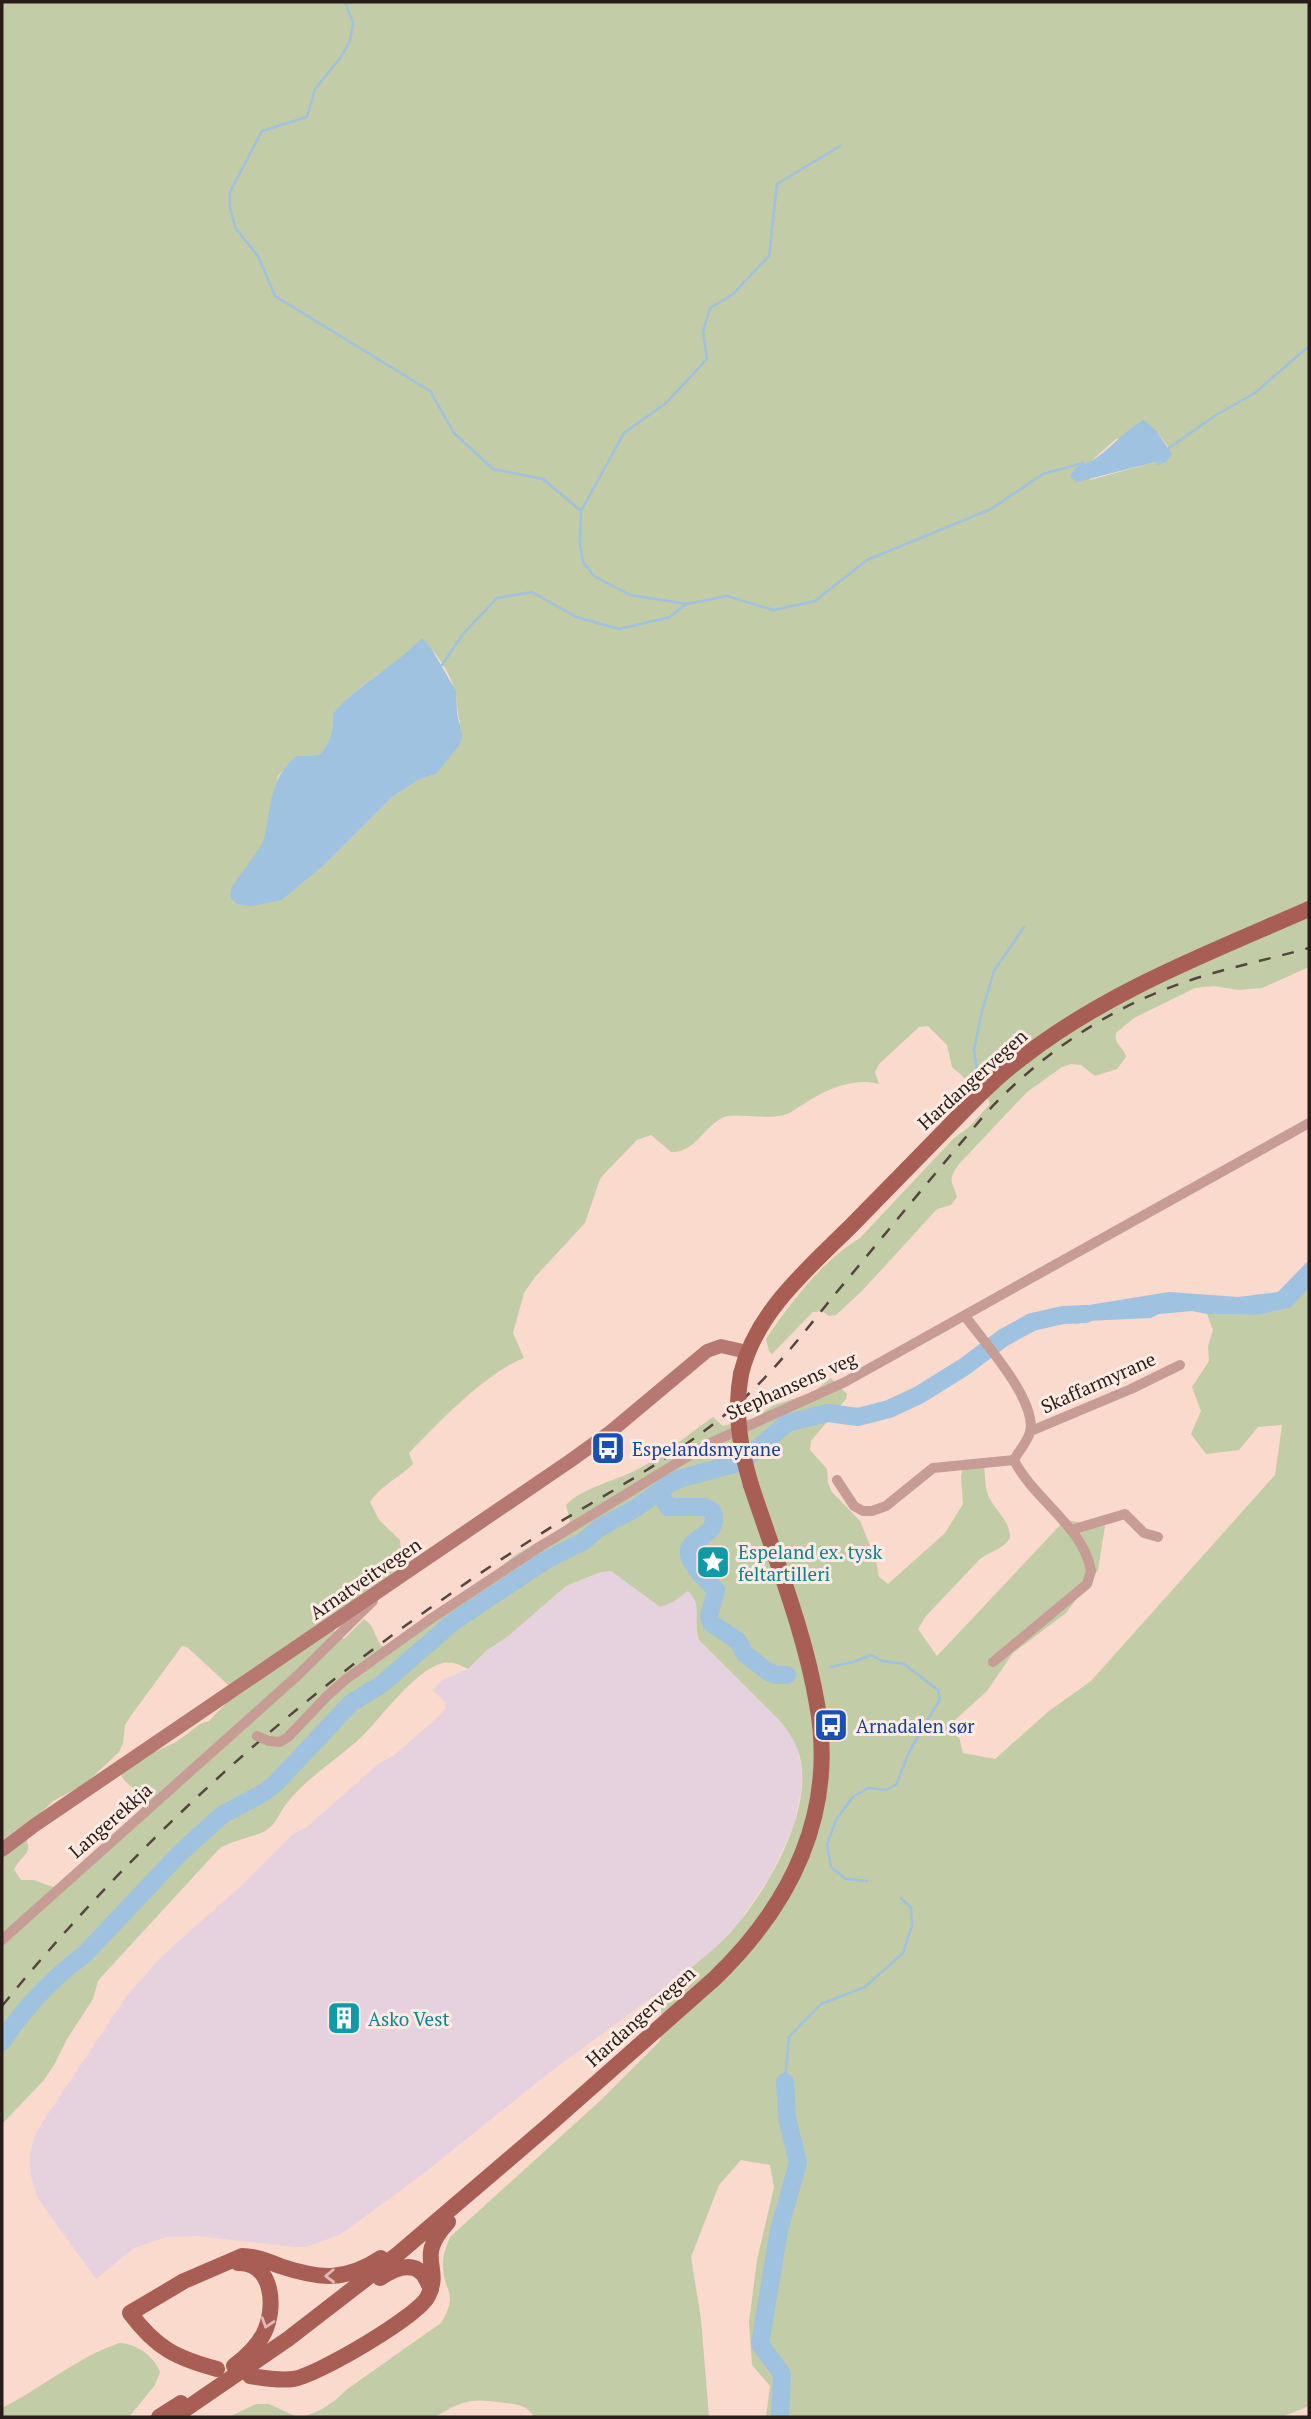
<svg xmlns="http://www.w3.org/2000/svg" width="1311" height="2419" font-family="'PT Serif',serif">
	<rect width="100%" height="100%" fill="#fadacd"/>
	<path fill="#e6d1df" d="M611,1571L660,1607L673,1602L688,1591L694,1597L698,1611L696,1631L699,1640L780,1721L789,1731L798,1748L802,1773L801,1791L793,1828L769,1878L738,1923L717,1947L658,1993L550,2072L419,2177L341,2234L307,2247H294L198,2236L166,2237L134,2248L96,2279L37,2197L31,2176L30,2155L35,2135L42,2123L126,1997L161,1957L242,1885L292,1835L308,1826L377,1765L394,1755L437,1718L446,1708L445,1703L433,1690L442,1680L468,1669L484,1653L507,1637L566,1586L602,1572Z"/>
	<g fill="#c2cca6" fill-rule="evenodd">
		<path d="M2,2H1309V967L1262,988L1238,990L1214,986L1195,988L1134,1018L1116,1033C1113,1044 1125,1048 1126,1057L1117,1069L1095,1076L1081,1065L1071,1064L1062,1067L1027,1092L959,1164C947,1181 952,1180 957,1197L951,1205L937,1209L862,1291L836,1315L829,1316L822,1311L813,1312L772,1354L769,1351L766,1339C791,1302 822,1261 860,1238L954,1138L969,1127L990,1104L988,1099L952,1067L947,1045L928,1026L919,1027L879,1064L875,1072L879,1084C852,1077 825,1090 802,1105C794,1110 789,1115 778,1116C764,1119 735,1113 724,1117C704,1126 695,1153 671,1152L651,1135L637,1140L606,1172L600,1179L585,1223L535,1277L524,1293L513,1333L524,1358C484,1374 439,1422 409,1453L413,1464C399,1478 381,1485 370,1502L379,1520L400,1540L402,1560L394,1572L329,1626L344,1639L364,1619C377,1628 373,1636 382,1646H387L470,1591L514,1556L542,1539L556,1537L570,1521L566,1505C581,1488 619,1480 640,1468C666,1454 688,1434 713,1417L723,1426L754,1418L772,1406L813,1392L831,1378L847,1394L846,1399L811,1441L810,1450L827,1469L828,1483L832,1492L860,1521L876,1560L879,1577L888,1584L945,1533L963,1504L961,1477L964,1461L984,1460C985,1472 984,1489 990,1499C998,1514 1010,1521 1010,1538C1003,1550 990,1551 980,1559L926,1616L918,1629L937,1656L1065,1520L1105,1526L1098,1570L1066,1613L1013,1653L987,1691L955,1720L963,1753L995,1759L1049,1711L1091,1681L1275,1475L1282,1425L1258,1427L1239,1450L1206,1454L1191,1434L1201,1411L1192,1387L1209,1361L1208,1346L1213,1330L1207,1314L1256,1315L1289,1308L1309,1288V2406L1282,2417H766L770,2386L752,2365L749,2322L757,2260L774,2187L770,2165L741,2160L719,2185L691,2257L701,2319L709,2417H534C528,2406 518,2404 505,2403C472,2398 464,2400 435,2417H301C318,2413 334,2403 346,2390L441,2323C460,2291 443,2293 443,2265C442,2256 447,2246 450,2237L601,2100L659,2042L664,2028L658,1993C677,1978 698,1963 716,1947C759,1908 821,1807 797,1748C793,1738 787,1729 780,1721L699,1640C692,1622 704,1606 688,1591L673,1602L660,1607L611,1571L601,1572L566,1586L507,1637L486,1651L468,1669C460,1665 453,1661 443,1663C413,1670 379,1722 356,1742C333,1762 306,1779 287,1803C280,1811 277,1823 268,1829C255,1838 234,1839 219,1849L104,1974L98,1981L93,1999L67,2039L54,2065L44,2080L2,2124ZM1157,432L1169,448L1155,462L1090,480L1091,461L1116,439ZM422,639C435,651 449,671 454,688C458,698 456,711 460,722L436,774L418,780L391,798L322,867L282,900L237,904L265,838L278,776L296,756L319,755C331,742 333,730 333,713C353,691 378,674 402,658C410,653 416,644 422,639ZM182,1646L187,1647L225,1682L229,1686V1700L209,1721L200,1724L176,1742L146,1756L121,1775C126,1786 140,1791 148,1801L110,1842L56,1888L34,1880H21L14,1869C24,1852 34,1855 24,1833L26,1828L53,1801L85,1784L119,1752L123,1743L125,1725L130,1717Z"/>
		<path d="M119,2343C137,2344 153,2355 160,2372L155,2385L129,2417H2V2408C42,2388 76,2358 119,2343Z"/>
		<path d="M256,2404H269L297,2417H229Z"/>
	</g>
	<g fill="#9ec2df">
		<path d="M1144,420L1157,432L1172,454L1166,462L1158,465L1155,462L1077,482L1070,477C1075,463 1085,466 1096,458C1114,446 1122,432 1144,420Z"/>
		<path d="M422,638L431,648L456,691L457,713L462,736L460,744L436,774L418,780L391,798L322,867L282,900L251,906L237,904L230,898L231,889C237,877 262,848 264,839C272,808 268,780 296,756L319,755C331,742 333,730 333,713C359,684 395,666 422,638Z"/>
		<path d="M1309,1260V1288L1290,1308L1256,1315L1207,1314L1192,1311L1159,1314L1151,1318L1085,1321L1076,1324L1063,1315V1313L1070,1308L1169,1292L1238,1297L1278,1292Z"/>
	</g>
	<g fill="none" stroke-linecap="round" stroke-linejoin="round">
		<g stroke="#9ec2df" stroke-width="2.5">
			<path d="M345,2L353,23L350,41L341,57L315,89L307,117L262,131L230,192V208L236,229L258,256L275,296L430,391L454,433L493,469L543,479L581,511"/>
			<path d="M840,146L777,184L769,256L732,295L710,308L703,332L707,359L666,403L624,433L581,511L580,544L583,562L594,576L630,595L687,604L727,596L773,610L815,601L867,560L991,509L1043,474L1083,463"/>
			<path d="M1169,448L1216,415L1255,393L1309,346"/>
			<path d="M442,665L463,634L497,598L532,592L576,617L619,629L670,617L686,604"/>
			<path d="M979,1084L974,1050L981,1015L994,971L1024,927"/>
			<path d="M830,1667L853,1662L871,1655L882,1661L904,1664L938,1690L940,1699L909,1752L896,1785L886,1790L868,1788L853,1797L837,1818L827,1844L831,1867L846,1879L867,1881"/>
			<path d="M785,2082L789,2037L821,2004L865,1987L903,1953L912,1925L911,1908L901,1898"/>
		</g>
		<g stroke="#9ec2df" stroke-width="18">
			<path d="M659,1492L668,1507H705L713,1512C721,1539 681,1537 690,1558C695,1570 707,1581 716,1590L709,1616L711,1623L738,1641L745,1654L767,1671L776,1675H787"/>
			<path d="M2,2042C22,2010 53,1977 84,1955L180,1853L222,1815L263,1793L275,1784L351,1703L382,1684L453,1622L546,1560L584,1541L599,1528L636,1508L669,1484L682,1478L742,1462L787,1423L828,1413L858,1417L889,1409L919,1395L964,1367L1003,1338L1032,1322L1063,1315L1086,1314"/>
			<path d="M780,2417L782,2374L760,2344L779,2230L798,2163L787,2118L785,2082"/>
		</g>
		<g stroke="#c79c95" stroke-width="10">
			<path d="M965,1316C983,1341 1038,1401 1030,1432C1028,1441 1018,1452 1014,1460C1033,1499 1084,1527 1091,1571L1087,1584L993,1662"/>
			<path d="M1031,1431L1131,1389L1180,1365"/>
			<path d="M837,1480L854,1506L863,1511H872L886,1506L933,1468L1014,1460"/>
			<path d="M1071,1530L1125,1514L1144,1533L1158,1537"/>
			<path d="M269,1741L280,1742L288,1737L327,1696L345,1680L429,1620L541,1546L708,1444L845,1382L1309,1123"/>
			<path d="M2,1940L297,1676L373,1601"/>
		</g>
		<path stroke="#b67870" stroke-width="14" d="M2,1850L35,1825L570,1461L609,1433L707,1351L721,1346L747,1352"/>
		<g stroke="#a95e55" stroke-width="16">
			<path d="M741,1374C756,1311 809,1268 853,1224C884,1192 915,1161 946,1129C970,1104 995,1078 1023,1057C1108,991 1211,952 1309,909"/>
			<path d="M380,2278C392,2270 410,2261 422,2273C426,2277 428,2284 431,2289"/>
			<path d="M234,2366C246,2357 257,2347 264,2333C276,2309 274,2262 238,2263"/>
			<path d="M217,2369C176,2358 156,2348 130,2313L184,2281L242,2256C255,2256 267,2261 280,2266C319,2279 345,2282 381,2258"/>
			<path d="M250,2376C264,2378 278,2381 293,2379C316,2376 419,2316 428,2296C443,2265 414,2259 448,2222"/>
			<path d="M159,2417L181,2403"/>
			<path d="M174,2417L288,2339L398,2254L550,2124L714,1979C791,1905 837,1813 817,1704C805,1632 774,1555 751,1485"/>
		</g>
		<path stroke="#55453f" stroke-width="2.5" stroke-dasharray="12 12" stroke-linecap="butt" d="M2,2006C129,1850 280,1711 446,1597C481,1572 517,1549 553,1526C615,1489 678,1455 733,1408C772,1375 804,1332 836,1293C887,1232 936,1172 987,1112C1044,1051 1112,1006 1191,980C1230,967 1270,959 1309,948"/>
		<path stroke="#c79c95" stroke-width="10" d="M257,1736L269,1741"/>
		<path stroke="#a95e55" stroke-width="16" d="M741,1374C734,1413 740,1448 751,1485"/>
	</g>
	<defs><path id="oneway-chevron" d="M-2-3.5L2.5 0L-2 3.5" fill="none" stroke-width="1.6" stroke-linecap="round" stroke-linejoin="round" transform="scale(1.75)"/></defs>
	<g stroke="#e0bab1">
		<use href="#oneway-chevron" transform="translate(330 2276) rotate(178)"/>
		<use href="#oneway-chevron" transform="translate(267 2323) rotate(108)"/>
	</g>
	<defs>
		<g id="bus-square" transform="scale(1.75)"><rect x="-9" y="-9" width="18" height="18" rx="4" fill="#1a4fb4" stroke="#feebe3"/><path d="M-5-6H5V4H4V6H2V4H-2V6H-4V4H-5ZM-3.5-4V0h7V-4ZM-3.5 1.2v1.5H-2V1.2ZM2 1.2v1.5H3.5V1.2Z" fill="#fff"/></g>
		<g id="sight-square" transform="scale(1.75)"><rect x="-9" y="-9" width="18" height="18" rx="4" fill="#0f9aa8" stroke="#feebe3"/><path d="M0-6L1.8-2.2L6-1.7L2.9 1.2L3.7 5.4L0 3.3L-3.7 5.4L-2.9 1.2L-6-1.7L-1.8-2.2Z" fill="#fff"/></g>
		<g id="building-square" transform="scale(1.75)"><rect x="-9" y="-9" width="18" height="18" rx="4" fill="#0f9aa8" stroke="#feebe3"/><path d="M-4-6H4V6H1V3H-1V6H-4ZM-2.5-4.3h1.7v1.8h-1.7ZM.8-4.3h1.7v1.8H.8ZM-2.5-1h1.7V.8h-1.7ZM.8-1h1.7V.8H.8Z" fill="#fff"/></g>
	</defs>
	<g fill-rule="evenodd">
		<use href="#bus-square" x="608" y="1448"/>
		<use href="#sight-square" x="713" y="1562"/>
		<use href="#bus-square" x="831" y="1725"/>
		<use href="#building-square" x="344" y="2018"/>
	</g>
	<g text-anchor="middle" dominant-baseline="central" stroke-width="6" stroke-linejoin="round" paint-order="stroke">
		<g font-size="19" fill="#281d18" stroke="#feebe3">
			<text transform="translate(972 1079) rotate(-42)">Hardangervegen</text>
			<text transform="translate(1098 1382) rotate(-24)">Skaffarmyrane</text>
			<text transform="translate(791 1385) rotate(-24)">Stephansens veg</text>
			<text transform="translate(365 1578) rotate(-34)">Arnatveitvegen</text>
			<text transform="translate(110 1820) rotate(-41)">Langerekkja</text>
			<text transform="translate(640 2016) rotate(-42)">Hardangervegen</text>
		</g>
		<g font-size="19" fill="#164399" stroke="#feebe3" text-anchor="start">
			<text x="632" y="1448">Espelandsmyrane</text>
			<text x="856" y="1725">Arnadalen sør</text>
		</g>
		<g font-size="19" fill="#0d838f" stroke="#feebe3" text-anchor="start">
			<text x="738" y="1551">Espeland ex. tysk<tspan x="738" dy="22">feltartilleri</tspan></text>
			<text x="368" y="2018">Asko Vest</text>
		</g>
	</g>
	<rect width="1311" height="2419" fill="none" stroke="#281d18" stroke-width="7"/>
</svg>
